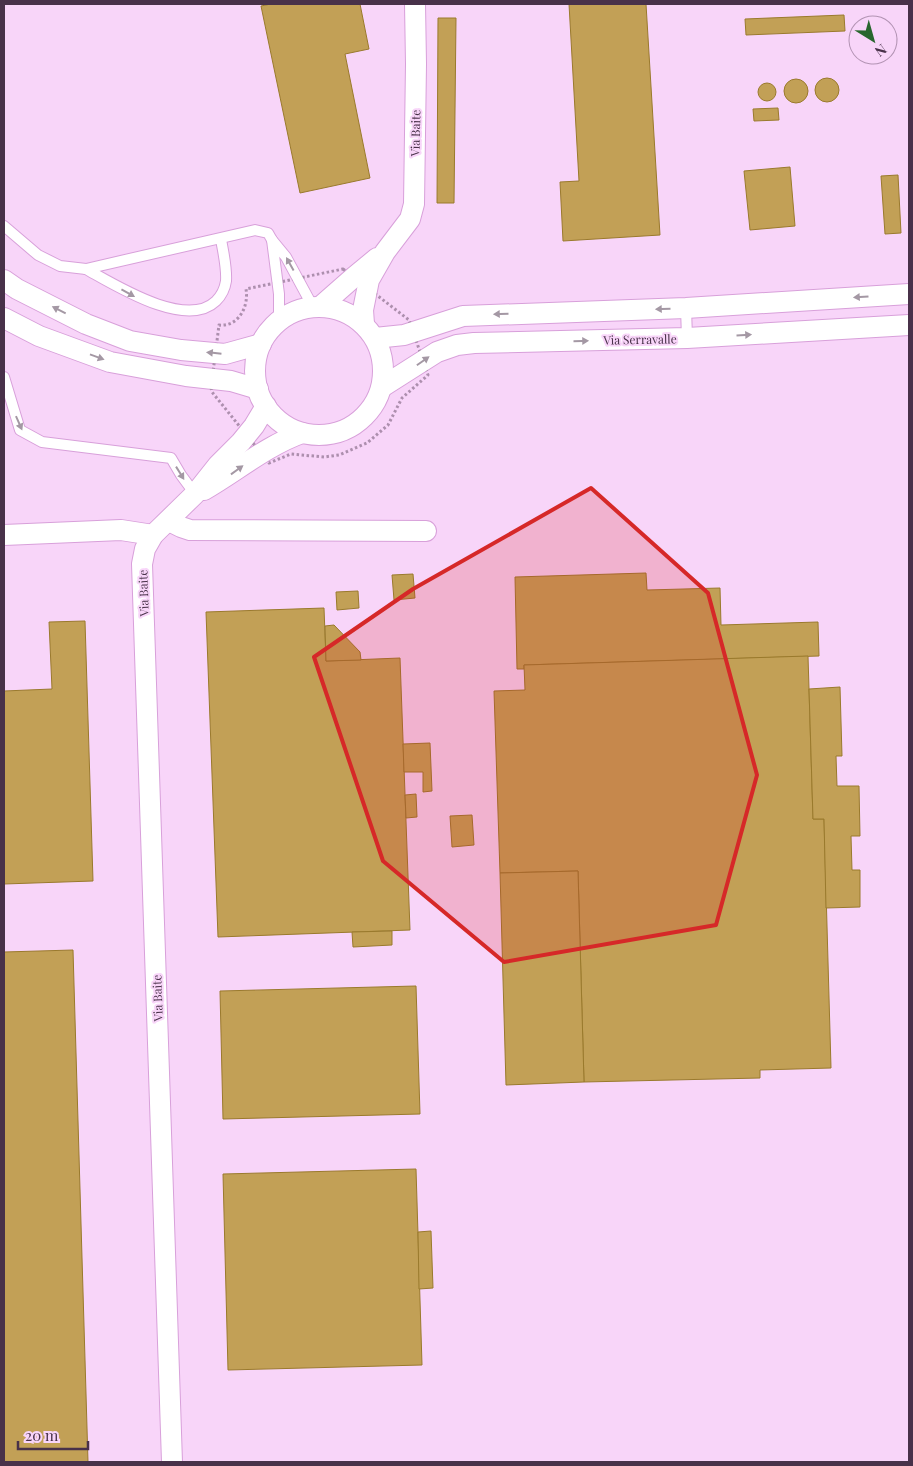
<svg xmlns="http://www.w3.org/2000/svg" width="913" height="1466" font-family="'Playfair Display',serif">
	<rect width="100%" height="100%" fill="#f8d5f9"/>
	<g fill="#c2a056" stroke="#9a7a2d">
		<path d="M271,4H360L369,49L345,54L370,178L300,193L261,6Z"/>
		<path d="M569,4H646L660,235L563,241L560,182L579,181Z"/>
		<path d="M844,15L845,31L746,35L745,19Z"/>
		<path d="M438,18H456L454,203H437Z"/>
		<circle cx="827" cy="90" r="12"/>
		<circle cx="796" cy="91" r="12"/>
		<circle cx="767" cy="92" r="9"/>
		<path d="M778,108L779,120L754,121L753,109Z"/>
		<path d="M790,167L795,226L750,230L744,171Z"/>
		<path d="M898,175L901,233L885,234L881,176Z"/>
		<path d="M646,573L647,590L720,588L721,625L818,622L819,656L524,665V669H517L515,577Z"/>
		<path d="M413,574L415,598L394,600L392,575Z"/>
		<path d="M358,591L359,608L337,610L336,592Z"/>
		<path d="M324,608L326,661L400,658L410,930L218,937L206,612Z"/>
		<path d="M85,621L93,881L4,884V691L52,689L49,622Z"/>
		<path d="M334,625L360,652L361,660L326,661L325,626Z"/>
		<path d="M808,656L813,819H824L831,1068L760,1070V1078L584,1082L578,871L500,873L494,691L525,690L524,665Z"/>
		<path d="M840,687L842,756H836L837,786H859L860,836H851L852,870H860V907L826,908L824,819H813L809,689Z"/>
		<path d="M430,743L432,791L423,792V772H404L403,744Z"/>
		<path d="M416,794L417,817L406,818L405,795Z"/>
		<path d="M472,815L474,845L452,847L450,816Z"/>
		<path d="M578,871L584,1082L506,1085L500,873Z"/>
		<path d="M392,931V945L353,947L352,932Z"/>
		<path d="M73,950L88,1462H4V952Z"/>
		<path d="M416,986L420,1114L223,1119L220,991Z"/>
		<path d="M416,1169L422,1365L228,1370L223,1174Z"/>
		<path d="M431,1231L433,1288L419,1289L418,1232Z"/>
	</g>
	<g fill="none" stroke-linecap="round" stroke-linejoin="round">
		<g stroke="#d8a0da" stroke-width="12">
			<g id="lane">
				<path d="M4,226L38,255L60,266L86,269L255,230L268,233L272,240"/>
				<path d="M86,269C115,285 186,330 216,301C221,296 225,288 226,281C227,267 223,252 221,239"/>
				<path d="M686,308L687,338"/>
				<path d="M279,320V294L272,240L286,257L313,307"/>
				<path d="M4,377L20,430L42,442L171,458L181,475L195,494"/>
			</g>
		</g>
		<g stroke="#d8a0da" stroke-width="22">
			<g id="street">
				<path d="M4,280L17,289L86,324L130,341L181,350L225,354L261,344"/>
				<path d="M321,306L354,277L377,258"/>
				<circle cx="319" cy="371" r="64"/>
				<path d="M4,318L39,336L110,362L186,376L231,381L258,389"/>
				<path d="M364,324L363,310L369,280L385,252L410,219L414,204L416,64L415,4"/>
				<path d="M375,338L404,335L463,316L686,308L909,294"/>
				<path d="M382,387L437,352L457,345L474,343L687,338L909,325"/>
				<path d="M204,490C237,471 266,446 302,433"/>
				<path d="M169,521L181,527L190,530L426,531"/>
				<path d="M4,535L121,530L153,535"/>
				<path d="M172,1462L142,564L145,549L153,535L195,494L218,465L241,442L254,426L266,406"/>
			</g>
		</g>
		<path stroke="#ad8fae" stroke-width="3" stroke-dasharray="2.5 2.5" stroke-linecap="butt" d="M343,269L409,320L428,375L402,398L388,425L367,443L339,455L324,457L291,454L269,463L212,392L211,388L219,325C239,327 249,306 246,289Z"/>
		<use href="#lane" stroke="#fff" stroke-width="10"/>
		<use href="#street" stroke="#fff" stroke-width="20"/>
	</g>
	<defs><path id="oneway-solid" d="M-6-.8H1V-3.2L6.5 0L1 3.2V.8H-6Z" transform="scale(1.25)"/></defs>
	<g fill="#a498a4">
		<use href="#oneway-solid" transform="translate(290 264) rotate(-119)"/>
		<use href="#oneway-solid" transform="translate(128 293) rotate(29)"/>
		<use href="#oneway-solid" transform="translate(861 297) rotate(176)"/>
		<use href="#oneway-solid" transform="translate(663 309) rotate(178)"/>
		<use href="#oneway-solid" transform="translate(59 310) rotate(-153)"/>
		<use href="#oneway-solid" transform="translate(501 314) rotate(178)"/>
		<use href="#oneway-solid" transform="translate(744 335) rotate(-3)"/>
		<use href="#oneway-solid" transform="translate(581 341) rotate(-1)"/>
		<use href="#oneway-solid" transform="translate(214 353) rotate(-174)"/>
		<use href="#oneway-solid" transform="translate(97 357) rotate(20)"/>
		<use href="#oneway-solid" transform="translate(423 361) rotate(-35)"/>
		<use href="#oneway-solid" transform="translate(19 423) rotate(66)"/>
		<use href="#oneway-solid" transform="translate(237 470) rotate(-36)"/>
		<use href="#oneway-solid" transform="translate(180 473) rotate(58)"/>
	</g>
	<path fill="#d62828" fill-opacity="0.2" stroke="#d62828" stroke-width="4" stroke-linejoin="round" d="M591,488L708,593L757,775L716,925L504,962L383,861L314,657L413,589Z"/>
	<g text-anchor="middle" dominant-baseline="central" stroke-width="4" stroke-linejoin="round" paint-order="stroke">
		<g font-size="12" fill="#483149" stroke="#f8d5f9">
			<text transform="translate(415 133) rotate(-89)">Via Baite</text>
			<text transform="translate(640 339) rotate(-1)">Via Serravalle</text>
			<text transform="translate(143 593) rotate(-92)">Via Baite</text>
			<text transform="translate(157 998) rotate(-92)">Via Baite</text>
		</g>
	</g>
	<rect width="913" height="1466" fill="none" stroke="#483149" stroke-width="10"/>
	<g transform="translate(873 40) rotate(143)"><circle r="24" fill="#f8d5f9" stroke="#b293b3"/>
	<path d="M0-4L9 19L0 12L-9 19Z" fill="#28662e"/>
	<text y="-8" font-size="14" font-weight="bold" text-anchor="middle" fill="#483149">N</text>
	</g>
	<path d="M18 1441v8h70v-8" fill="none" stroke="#483149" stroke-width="2.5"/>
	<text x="25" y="1441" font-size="15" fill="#483149" stroke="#f8d5f9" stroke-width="4" paint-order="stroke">20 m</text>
</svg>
